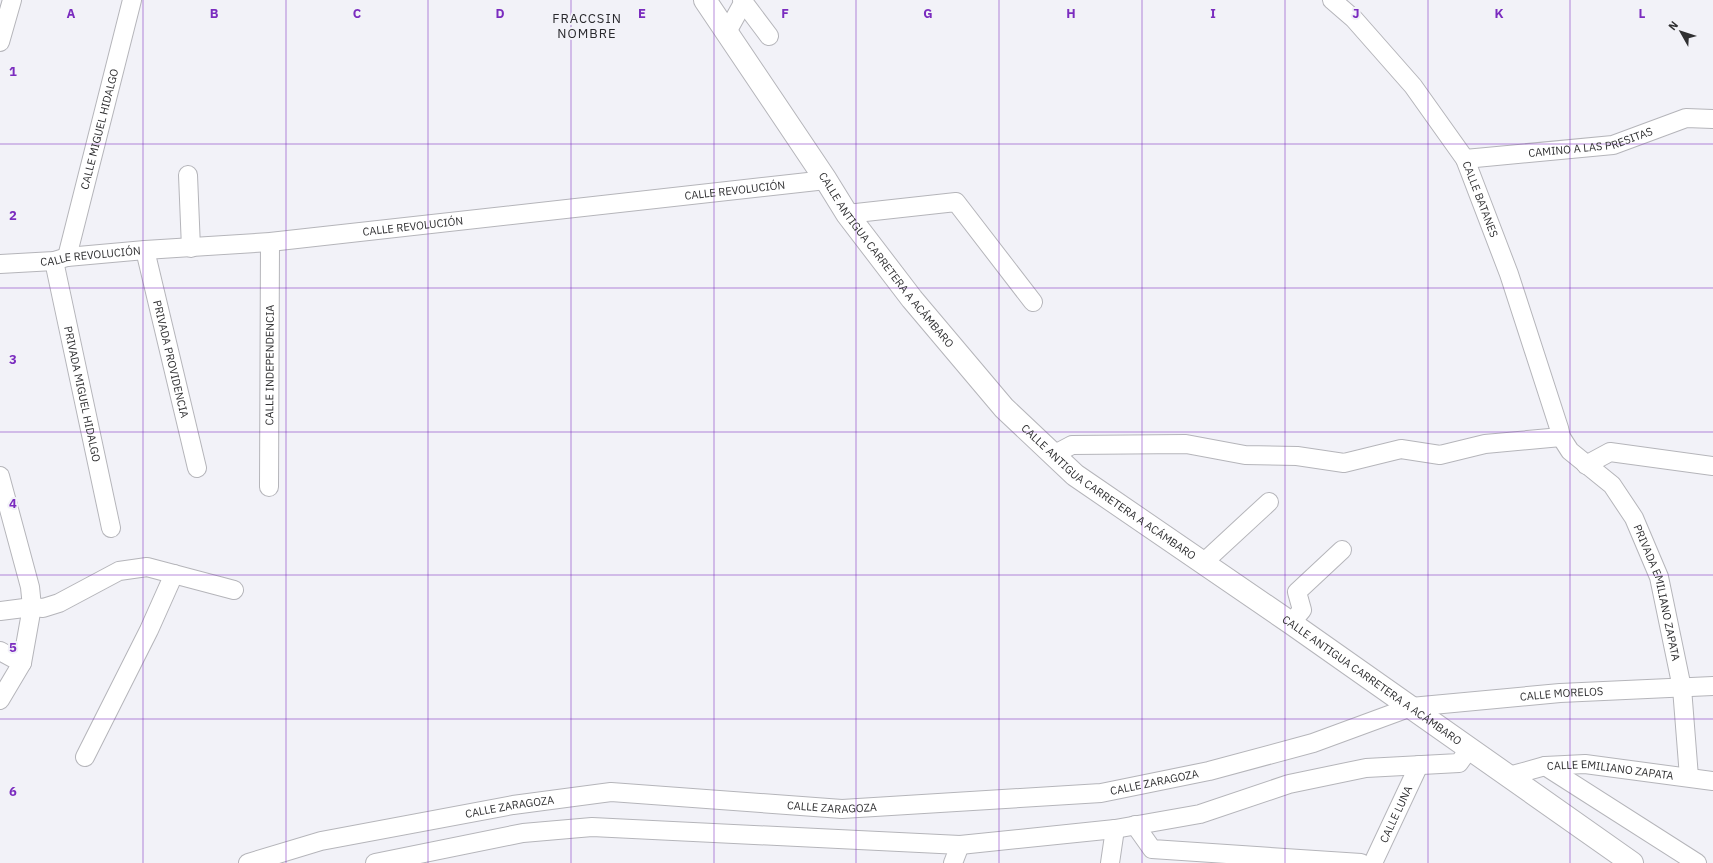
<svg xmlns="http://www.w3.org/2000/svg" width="1713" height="863" font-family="'IBM Plex Sans',sans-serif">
	<rect width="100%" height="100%" fill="#f2f2f8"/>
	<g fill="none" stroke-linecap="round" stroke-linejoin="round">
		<g stroke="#b5b5ba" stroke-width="20">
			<g id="minor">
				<path d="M742,0L769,36"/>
				<path id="s1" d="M1332,0L1354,19L1413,86L1465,159L1509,274L1559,428L1561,437L1570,451L1612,485L1634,518L1659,577L1682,688L1689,777"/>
				<path d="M727,32L743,3"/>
				<path d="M0,42L12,0"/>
				<path id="s2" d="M1465,159L1613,145L1686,118L1713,119"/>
				<path d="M188,175L191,248"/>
				<path d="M847,214L956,202L1033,302"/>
				<path id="s3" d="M145,250L197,468"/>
				<path id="s4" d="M67,257L132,0"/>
				<path id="s5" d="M54,261L111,528"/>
				<path id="s6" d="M0,264L54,261L67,257L145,250L270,242L826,180"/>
				<path d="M1053,455L1072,445L1186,444L1245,455L1297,456L1344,463L1401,449L1440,455L1485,444L1561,437"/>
				<path d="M1586,465L1610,452L1713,466"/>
				<path d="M0,476L30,587L32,607L22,663L0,700"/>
				<path id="s7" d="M269,487L270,242"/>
				<path d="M1203,563L1269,502"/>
				<path d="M0,611L32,607L43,608L59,603L119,571L147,567L234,590"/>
				<path d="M1291,623L1302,610L1297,592L1342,550"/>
				<path d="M0,651L22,663"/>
				<path d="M85,757L149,630L174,574"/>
				<path d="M1545,766L1697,863"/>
				<path id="s8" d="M1509,776L1545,766L1585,764L1713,781"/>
				<path d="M1135,825L1152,849L1361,863"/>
				<path id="s9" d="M248,863L321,841L513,805L611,792L842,809L1101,793L1209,771L1313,743L1411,707L1560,693L1713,686"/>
				<path d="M375,863L523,833L592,827L960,845L1115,829L1200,814L1289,784L1366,768L1459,763L1469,749"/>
				<path d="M953,863L960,845"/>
				<path d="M1110,863L1115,829"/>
				<path id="s10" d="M1373,863L1419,765"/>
			</g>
		</g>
		<g stroke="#b5b5ba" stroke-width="24">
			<g id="major">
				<path id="s11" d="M705,0L826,180L847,214L912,299L1004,408L1075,475L1291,623L1632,863"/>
			</g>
		</g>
		<use href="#minor" stroke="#fff" stroke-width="18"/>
		<use href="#major" stroke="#fff" stroke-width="22"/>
	</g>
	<path fill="none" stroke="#7b2cbf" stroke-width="1" stroke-opacity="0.55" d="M143,0V863M286,0V863M428,0V863M571,0V863M714,0V863M856,0V863M999,0V863M1142,0V863M1285,0V863M1428,0V863M1570,0V863M0,144H1713M0,288H1713M0,432H1713M0,575H1713M0,719H1713"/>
	<g text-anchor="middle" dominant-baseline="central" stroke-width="4" stroke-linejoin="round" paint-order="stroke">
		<g font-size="11" fill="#303032" stroke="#f2f2f8">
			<text stroke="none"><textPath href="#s4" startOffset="132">CALLE MIGUEL HIDALGO</textPath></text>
			<text stroke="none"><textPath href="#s2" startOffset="127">CAMINO A LAS PRESITAS</textPath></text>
			<text stroke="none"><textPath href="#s6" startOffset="739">CALLE REVOLUCIÓN</textPath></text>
			<text stroke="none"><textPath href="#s1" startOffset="251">CALLE BATANES</textPath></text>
			<text stroke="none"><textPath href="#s6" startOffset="415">CALLE REVOLUCIÓN</textPath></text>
			<text stroke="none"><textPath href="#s6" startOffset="91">CALLE REVOLUCIÓN</textPath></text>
			<text stroke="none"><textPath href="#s11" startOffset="317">CALLE ANTIGUA CARRETERA A ACÁMBARO</textPath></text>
			<text stroke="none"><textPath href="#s3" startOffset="112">PRIVADA PROVIDENCIA</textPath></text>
			<text stroke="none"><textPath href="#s7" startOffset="122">CALLE INDEPENDENCIA</textPath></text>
			<text stroke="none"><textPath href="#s5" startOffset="136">PRIVADA MIGUEL HIDALGO</textPath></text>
			<text stroke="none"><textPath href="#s11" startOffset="641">CALLE ANTIGUA CARRETERA A ACÁMBARO</textPath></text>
			<text stroke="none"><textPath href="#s1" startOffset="691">PRIVADA EMILIANO ZAPATA</textPath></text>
			<text stroke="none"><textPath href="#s11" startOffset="965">CALLE ANTIGUA CARRETERA A ACÁMBARO</textPath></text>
			<text stroke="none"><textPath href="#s9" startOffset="1335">CALLE MORELOS</textPath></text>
			<text stroke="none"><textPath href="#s8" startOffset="103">CALLE EMILIANO ZAPATA</textPath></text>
			<text stroke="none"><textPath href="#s9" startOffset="916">CALLE ZARAGOZA</textPath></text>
			<text stroke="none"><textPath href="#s9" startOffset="592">CALLE ZARAGOZA</textPath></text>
			<text stroke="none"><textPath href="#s9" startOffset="268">CALLE ZARAGOZA</textPath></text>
			<text stroke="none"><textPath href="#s10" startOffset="54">CALLE LUNA</textPath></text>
		</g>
		<g font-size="13" letter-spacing="1" fill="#29292d" stroke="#f2f2f8">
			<text x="587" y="18">FRACCSIN<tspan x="587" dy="15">NOMBRE</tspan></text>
		</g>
	</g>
	<g font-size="13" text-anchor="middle" font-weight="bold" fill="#7b2cbf" stroke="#f2f2f8" stroke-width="4" stroke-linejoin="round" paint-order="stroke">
		<text x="71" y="18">A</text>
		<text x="214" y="18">B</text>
		<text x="357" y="18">C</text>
		<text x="500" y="18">D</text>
		<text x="642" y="18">E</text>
		<text x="785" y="18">F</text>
		<text x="928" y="18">G</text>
		<text x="1071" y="18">H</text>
		<text x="1213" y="18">I</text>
		<text x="1356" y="18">J</text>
		<text x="1499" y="18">K</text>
		<text x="1642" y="18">L</text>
		<text x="13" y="76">1</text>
		<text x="13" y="220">2</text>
		<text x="13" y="364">3</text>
		<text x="13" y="508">4</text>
		<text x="13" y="652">5</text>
		<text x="13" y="796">6</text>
	</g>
	<g transform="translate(1681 32) rotate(309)" stroke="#f2f2f8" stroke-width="3" paint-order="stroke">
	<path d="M0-3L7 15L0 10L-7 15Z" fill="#303032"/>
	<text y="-6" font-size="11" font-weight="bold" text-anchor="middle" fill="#303032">N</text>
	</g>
</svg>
